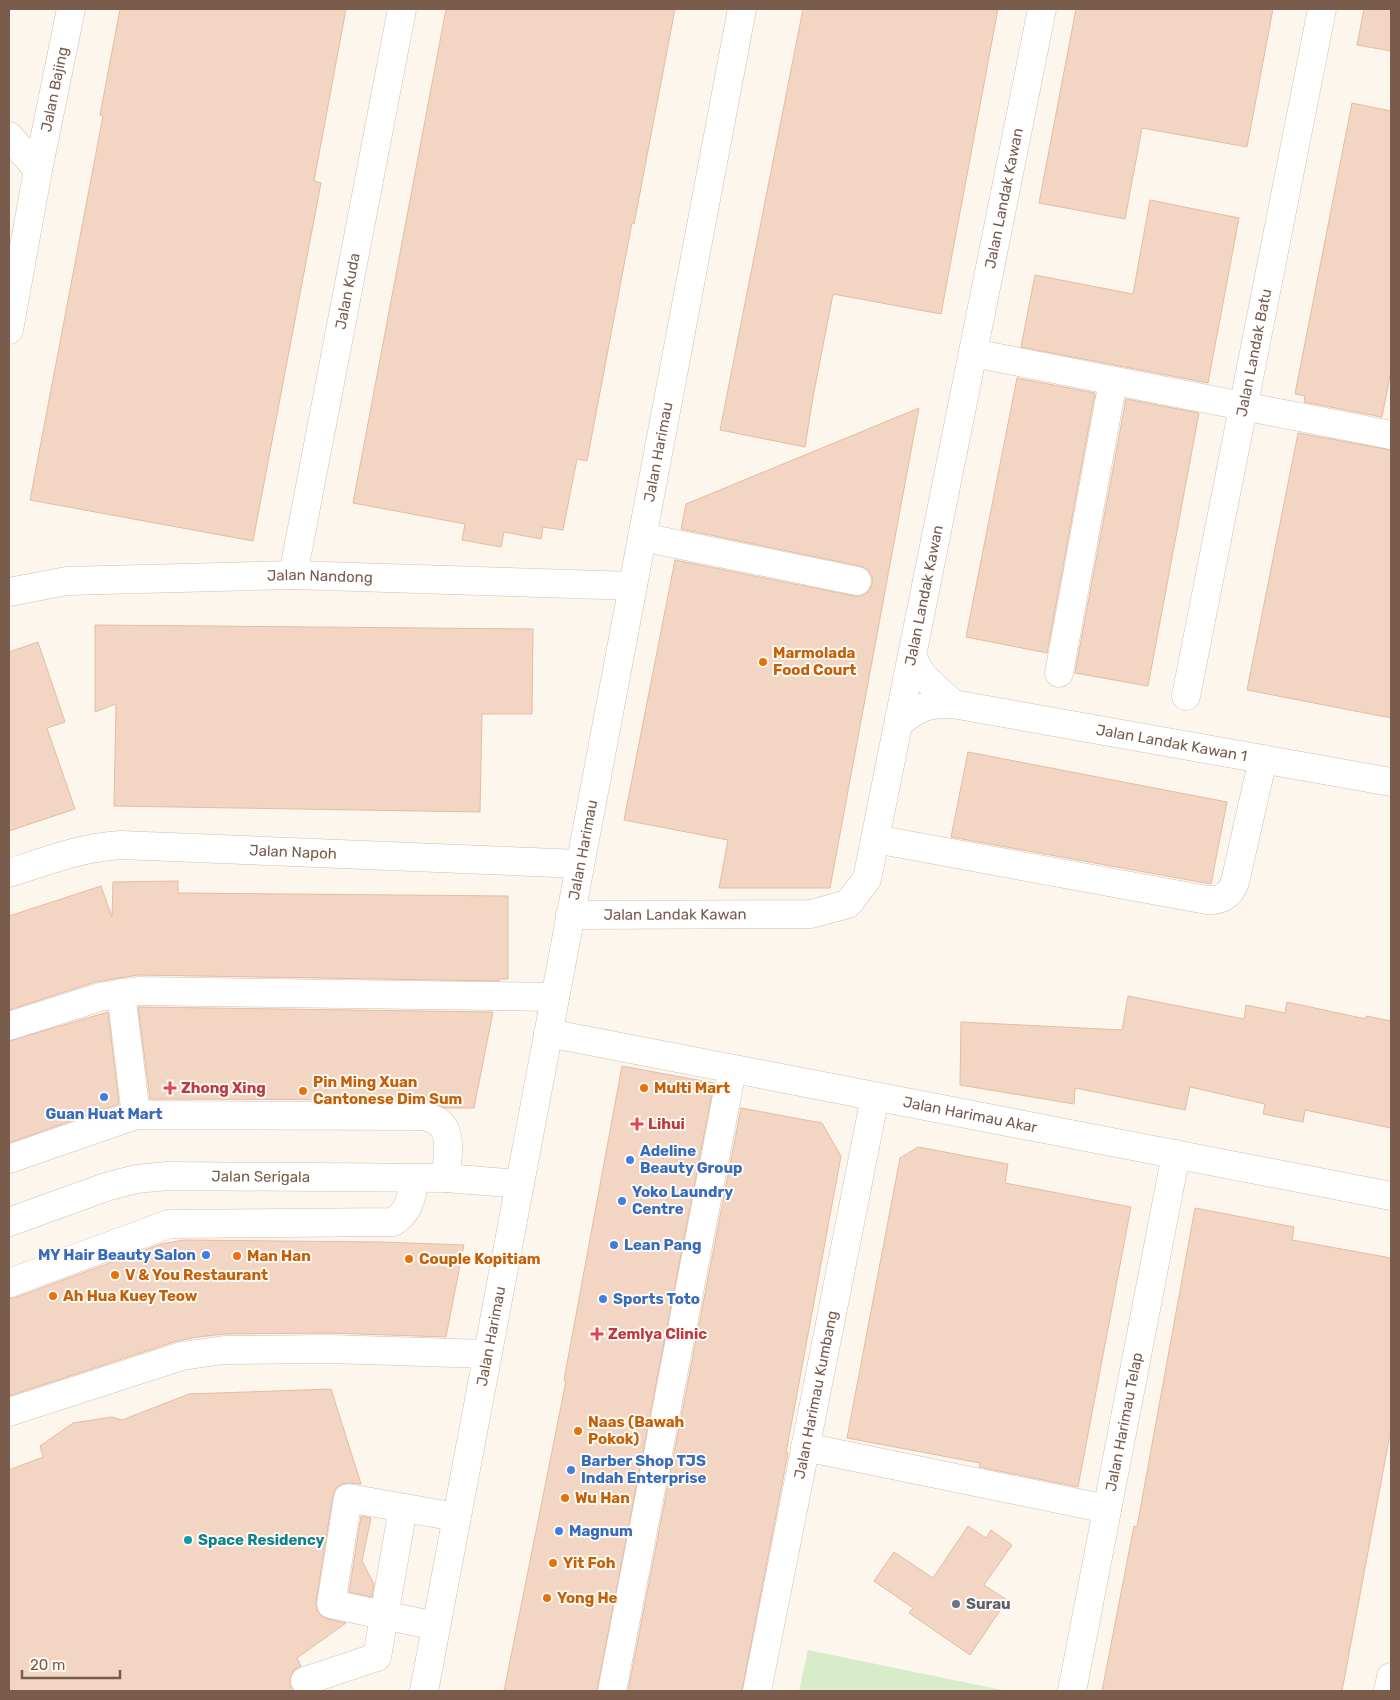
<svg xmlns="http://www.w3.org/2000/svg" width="1400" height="1700" font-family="Rubik,sans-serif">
	<rect width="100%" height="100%" fill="#fdf6ec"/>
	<path fill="#d8ecc9" d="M808,1650L1007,1691H799Z"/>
	<g fill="#f3d5c3" stroke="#e6bba3">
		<path d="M120,9H346L314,181L321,183L253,541L30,500L103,116L100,115Z"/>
		<path d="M446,9H675L634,224L632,223L587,461L577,459L563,530L543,527L541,539L504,532L501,547L462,540L465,524L353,503Z"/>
		<path d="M803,9H998L941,314L833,294L813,397L805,447L720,430Z"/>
		<path d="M1076,9H1273L1247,147L1142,128L1125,219L1039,203Z"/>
		<path d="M1364,9H1391V51L1357,45Z"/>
		<path d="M1352,103L1391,111V371L1382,417L1304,402L1305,396L1295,394Z"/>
		<path d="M1150,200L1239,218L1208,383L1021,347L1035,275L1133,294Z"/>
		<path d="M1017,378L1095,393L1047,653L966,637Z"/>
		<path d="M1126,399L1199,413L1148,686L1075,673Z"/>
		<path d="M919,408L830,888H719L728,840L624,820L675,560L854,596H861L868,592L872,585V577L868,570L860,566L681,529L686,504Z"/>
		<path d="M1298,433L1391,450V718L1247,690Z"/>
		<path d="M95,625L533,629L532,714H482L480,812L114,806L116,704L95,712Z"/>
		<path d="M38,642L65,722L47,728L75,809L9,831V652Z"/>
		<path d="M968,752L1227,802L1211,884L951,837Z"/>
		<path d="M178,881V893L508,896V979H500L499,981L138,975L95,982L9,1010V916L101,886L112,917L113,882Z"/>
		<path d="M1128,996L1244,1019L1246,1005L1285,1013L1287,1002L1366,1019V1016L1391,1021V1128L1305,1110L1303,1122L1263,1114L1265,1104L1190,1087L1185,1110L1075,1088L1074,1104L960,1085L961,1022L1122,1030Z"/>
		<path d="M138,1007H139L493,1012L474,1108H445L424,1100L150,1099Z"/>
		<path d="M108,1012L119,1104L9,1143V1041Z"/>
		<path d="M622,1066L714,1083L597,1691H504L566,1381L564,1380Z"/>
		<path d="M741,1108L822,1123L841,1156L786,1453H788L742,1691H628Z"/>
		<path d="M918,1147L1008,1164L1005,1183L1131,1207L1078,1487L979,1467L980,1463L847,1438L900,1158Z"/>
		<path d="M1195,1208L1294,1227L1292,1240L1391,1258V1429L1342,1691H1102L1134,1526L1137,1527Z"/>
		<path d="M184,1240L380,1242L464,1245L446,1337L330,1333L224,1334L198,1337L177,1341L9,1396V1298H14L161,1244Z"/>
		<path d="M331,1389L361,1484L350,1483L342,1484L336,1488L333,1495L316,1602L317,1610L321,1616L328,1619L346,1623L297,1658L301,1666L294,1670L290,1678V1685L294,1691H9V1470L43,1457L40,1446L73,1423L112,1417L122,1420L189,1394Z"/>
		<path d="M361,1516L371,1518L362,1561L374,1584L372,1597L349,1592Z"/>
		<path d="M968,1526L986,1538L991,1530L1012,1545L984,1585L1007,1600L970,1655L909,1613L913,1608L874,1581L894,1552L933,1578Z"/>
	</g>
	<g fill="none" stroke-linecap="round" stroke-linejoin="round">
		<g stroke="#d1beb0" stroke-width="29">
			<g id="minor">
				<path d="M9,136L38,170"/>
				<path id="s1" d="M9,330L38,170L71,9"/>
				<path d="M973,353L1391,435"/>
				<path d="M642,537L857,581"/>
				<path id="s2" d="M293,575L402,9"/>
				<path id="s3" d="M9,592L67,581L293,575L633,586"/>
				<path d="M912,657L923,676L953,704"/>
				<path d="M1059,673L1113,381"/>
				<path id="s4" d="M1186,696L1322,9"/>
				<path id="s5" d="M899,723C921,706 926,704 953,704L1391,782"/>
				<path d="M875,839L1207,900C1222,901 1230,895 1235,882L1263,759"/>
				<path id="s6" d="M9,873C46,861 83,847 121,845L580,864"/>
				<path id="s7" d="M570,915L811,914L848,904L867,879L1042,9"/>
				<path d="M121,993L136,1115"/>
				<path d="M9,1026L100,997L138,991L555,997"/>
				<path id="s8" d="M548,1033L1391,1196"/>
				<path d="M9,1159L136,1115L424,1116C457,1123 447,1152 446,1178"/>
				<path id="s9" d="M9,1222L106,1187L136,1179L168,1176L446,1178L520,1184"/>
				<path d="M9,1283L169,1224L393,1222C410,1212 411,1196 416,1178"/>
				<path d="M9,1412L182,1356L224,1350L330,1349L487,1354"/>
				<path d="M805,1447L1107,1509"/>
				<path d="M436,1626L331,1604L348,1498L456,1517"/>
				<path d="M305,1681L377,1657L403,1508"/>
				<path id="s10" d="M424,1691L742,9"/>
				<path d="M612,1691L732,1070"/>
				<path id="s11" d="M757,1691L875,1097"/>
				<path id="s12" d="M1072,1691L1176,1154"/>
				<path d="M1388,1691L1391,1677"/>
			</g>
		</g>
		<use href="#minor" stroke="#fff" stroke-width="28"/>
	</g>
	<g fill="#e8710a" stroke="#fffaf3" stroke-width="2">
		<circle cx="763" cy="662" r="5"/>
		<circle cx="644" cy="1088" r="5"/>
		<circle cx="303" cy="1091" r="5"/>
		<circle cx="237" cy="1256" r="5"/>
		<circle cx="409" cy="1259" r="5"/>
		<circle cx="115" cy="1275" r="5"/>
		<circle cx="53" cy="1296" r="5"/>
		<circle cx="578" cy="1431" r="5"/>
		<circle cx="565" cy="1498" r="5"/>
		<circle cx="553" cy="1563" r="5"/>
		<circle cx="547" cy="1598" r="5"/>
	</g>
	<g fill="#e0444e" stroke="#fffaf3" stroke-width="2">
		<path d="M167.5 1080.5h5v5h5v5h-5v5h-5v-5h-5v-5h5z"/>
		<path d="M634.5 1116.5h5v5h5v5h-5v5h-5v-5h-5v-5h5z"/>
		<path d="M594.5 1326.5h5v5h5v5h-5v5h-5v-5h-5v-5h5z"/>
	</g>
	<g fill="#3f7fe0" stroke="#fffaf3" stroke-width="2">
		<circle cx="104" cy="1097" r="5"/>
		<circle cx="630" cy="1160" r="5"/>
		<circle cx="622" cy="1201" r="5"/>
		<circle cx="614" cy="1245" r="5"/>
		<circle cx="206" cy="1255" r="5"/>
		<circle cx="603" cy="1299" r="5"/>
		<circle cx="571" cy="1470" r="5"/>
		<circle cx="559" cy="1531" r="5"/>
	</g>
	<circle fill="#0f9aa8" stroke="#fffaf3" stroke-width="2" cx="188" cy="1540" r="5"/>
	<circle fill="#6b7280" stroke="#fffaf3" stroke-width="2" cx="956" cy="1604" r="5"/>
	<g text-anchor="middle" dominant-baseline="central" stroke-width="4" stroke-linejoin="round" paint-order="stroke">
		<g font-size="15" fill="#7a5c4d" stroke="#fffaf3">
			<text stroke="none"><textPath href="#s1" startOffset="245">Jalan Bajing</textPath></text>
			<text stroke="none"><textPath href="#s7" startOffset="1005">Jalan Landak Kawan</textPath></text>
			<text stroke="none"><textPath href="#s2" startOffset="289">Jalan Kuda</textPath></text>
			<text stroke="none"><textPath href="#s4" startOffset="350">Jalan Landak Batu</textPath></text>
			<text stroke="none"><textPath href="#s10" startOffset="1261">Jalan Harimau</textPath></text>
			<text stroke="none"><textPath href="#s3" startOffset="312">Jalan Nandong</textPath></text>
			<text stroke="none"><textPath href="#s7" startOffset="600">Jalan Landak Kawan</textPath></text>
			<text stroke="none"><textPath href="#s5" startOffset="281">Jalan Landak Kawan 1</textPath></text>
			<text stroke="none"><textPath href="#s10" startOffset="856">Jalan Harimau</textPath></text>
			<text stroke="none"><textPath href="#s6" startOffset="288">Jalan Napoh</textPath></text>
			<text stroke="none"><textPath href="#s7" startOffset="105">Jalan Landak Kawan</textPath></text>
			<text stroke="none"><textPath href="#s8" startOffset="430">Jalan Harimau Akar</textPath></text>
			<text stroke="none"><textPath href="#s9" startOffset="259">Jalan Serigala</textPath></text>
			<text stroke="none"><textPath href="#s10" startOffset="361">Jalan Harimau</textPath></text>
			<text stroke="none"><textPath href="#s11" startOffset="302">Jalan Harimau Kumbang</textPath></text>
			<text stroke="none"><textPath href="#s12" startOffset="274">Jalan Harimau Telap</textPath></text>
		</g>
		<g font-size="15" font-weight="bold" fill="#c56008" stroke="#fffaf3" text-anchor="start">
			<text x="773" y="653">Marmolada<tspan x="773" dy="17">Food Court</tspan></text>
			<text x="313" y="1082">Pin Ming Xuan<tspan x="313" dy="17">Cantonese Dim Sum</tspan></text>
			<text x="654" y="1088">Multi Mart</text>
			<text x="247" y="1256">Man Han</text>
			<text x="419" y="1259">Couple Kopitiam</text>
			<text x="125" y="1275">V &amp; You Restaurant</text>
			<text x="63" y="1296">Ah Hua Kuey Teow</text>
			<text x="588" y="1422">Naas (Bawah<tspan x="588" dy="17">Pokok)</tspan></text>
			<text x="575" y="1498">Wu Han</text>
			<text x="563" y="1563">Yit Foh</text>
			<text x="557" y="1598">Yong He</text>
		</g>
		<g font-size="15" font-weight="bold" fill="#be3a42" stroke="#fffaf3" text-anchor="start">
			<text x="181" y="1088">Zhong Xing</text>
			<text x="648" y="1124">Lihui</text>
			<text x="608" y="1334">Zemlya Clinic</text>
		</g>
		<g font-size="15" font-weight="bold" fill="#366cbe" stroke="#fffaf3" text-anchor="start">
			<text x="104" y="1114" text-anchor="middle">Guan Huat Mart</text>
			<text x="640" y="1151">Adeline<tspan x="640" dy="17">Beauty Group</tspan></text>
			<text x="632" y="1192">Yoko Laundry<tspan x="632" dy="17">Centre</tspan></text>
			<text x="624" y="1245">Lean Pang</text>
			<text x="196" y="1255" text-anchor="end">MY Hair Beauty Salon</text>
			<text x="613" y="1299">Sports Toto</text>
			<text x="581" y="1461">Barber Shop TJS<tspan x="581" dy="17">Indah Enterprise</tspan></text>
			<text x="569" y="1531">Magnum</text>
		</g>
		<g font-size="15" font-weight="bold" fill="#0d838f" stroke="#fffaf3" text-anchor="start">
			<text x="198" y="1540">Space Residency</text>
		</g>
		<g font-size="15" font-weight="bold" fill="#5b616d" stroke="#fffaf3" text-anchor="start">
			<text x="966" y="1604">Surau</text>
		</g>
	</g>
	<rect width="1400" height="1700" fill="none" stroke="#7a5c4d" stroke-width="20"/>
	<path d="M22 1670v8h98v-8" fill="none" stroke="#7a5c4d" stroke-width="2.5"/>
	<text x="30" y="1670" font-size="15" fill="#7a5c4d" stroke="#fffaf3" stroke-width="4" paint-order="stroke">20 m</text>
</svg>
